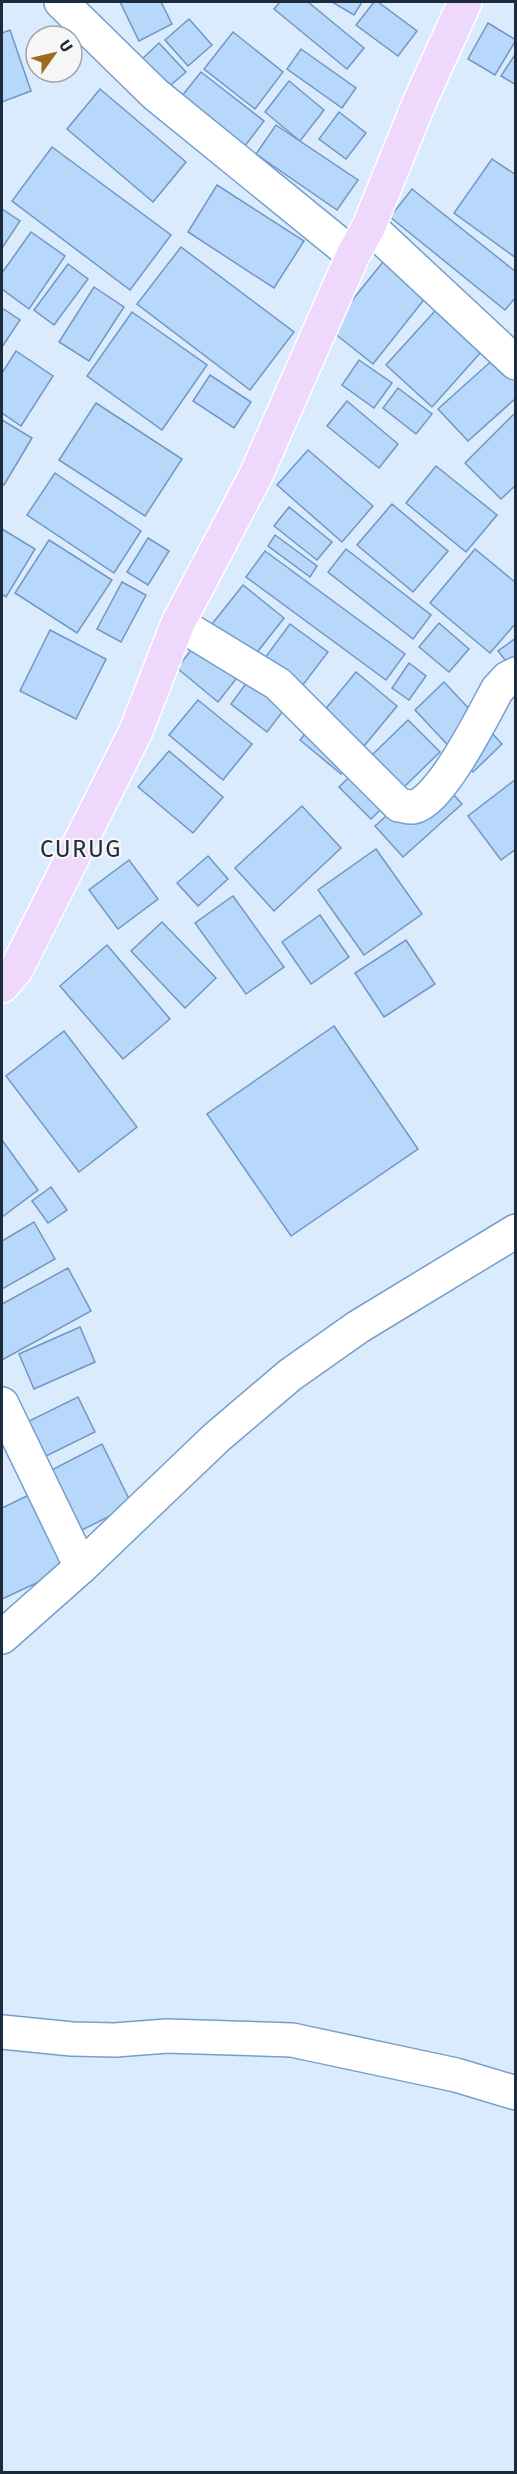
<svg xmlns="http://www.w3.org/2000/svg" width="517" height="2474" font-family="'Fira Sans',sans-serif">
	<rect width="100%" height="100%" fill="#daebfd"/>
	<g fill="#b7d7fb" stroke="#7097c3" stroke-width="1.5">
		<path d="M120,2H161L172,24L139,41Z"/>
		<path d="M280,2H308L364,48L347,69L274,9Z"/>
		<path d="M332,2H362L354,15Z"/>
		<path d="M374,2H378L417,31L398,56L356,25Z"/>
		<path d="M189,19L212,45L188,66L165,40Z"/>
		<path d="M488,23L516,40L495,75L468,59Z"/>
		<path d="M10,30L31,91L2,102V33Z"/>
		<path d="M233,32L283,72L255,109L204,69Z"/>
		<path d="M159,43L186,72L165,90L140,61Z"/>
		<path d="M301,49L356,88L342,108L287,69Z"/>
		<path d="M516,53V85L501,76Z"/>
		<path d="M201,72L264,121L241,151L178,101Z"/>
		<path d="M289,81L324,110L300,141L265,112Z"/>
		<path d="M100,89L186,162L153,202L67,129Z"/>
		<path d="M339,112L366,133L346,159L319,139Z"/>
		<path d="M276,125L358,180L337,210L256,154Z"/>
		<path d="M52,147L171,235L130,290L12,201Z"/>
		<path d="M492,159L516,175V258L454,213Z"/>
		<path d="M217,185L304,241L274,288L188,232Z"/>
		<path d="M412,189L516,272V297L505,310L390,217Z"/>
		<path d="M2,209L20,221L2,248Z"/>
		<path d="M31,232L65,256L29,309L2,289V273Z"/>
		<path d="M181,247L294,332L250,390L137,304Z"/>
		<path d="M391,252L434,287L373,364L329,329Z"/>
		<path d="M68,264L88,279L54,325L34,310Z"/>
		<path d="M94,287L124,307L89,361L59,342Z"/>
		<path d="M444,301L490,342L432,407L386,365Z"/>
		<path d="M2,308L20,320L2,347Z"/>
		<path d="M132,312L207,365L162,430L87,376Z"/>
		<path d="M16,351L53,376L21,426L2,413V373Z"/>
		<path d="M497,356L516,376V398L468,441L438,409Z"/>
		<path d="M359,360L392,383L374,408L342,385Z"/>
		<path d="M210,375L251,402L234,428L193,401Z"/>
		<path d="M398,388L432,414L416,434L383,408Z"/>
		<path d="M347,401L398,444L379,468L327,426Z"/>
		<path d="M96,403L182,459L145,516L59,460Z"/>
		<path d="M516,412V485L501,499L465,463Z"/>
		<path d="M2,420L32,438L4,485L2,483Z"/>
		<path d="M308,450L373,506L342,542L277,485Z"/>
		<path d="M436,466L497,515L466,552L406,503Z"/>
		<path d="M55,473L141,531L114,573L27,515Z"/>
		<path d="M392,504L448,551L413,592L357,545Z"/>
		<path d="M289,507L332,542L317,560L274,526Z"/>
		<path d="M2,529L35,549L6,597L2,594Z"/>
		<path d="M275,535L317,566L310,577L268,546Z"/>
		<path d="M148,538L169,551L148,585L127,572Z"/>
		<path d="M49,540L112,580L77,633L15,593Z"/>
		<path d="M346,549L431,615L413,639L328,572Z"/>
		<path d="M475,549L516,583V623L490,653L430,603Z"/>
		<path d="M265,551L405,654L386,680L246,577Z"/>
		<path d="M122,582L146,595L121,642L97,629Z"/>
		<path d="M243,585L284,618L218,702L177,668Z"/>
		<path d="M439,623L469,649L449,672L419,647Z"/>
		<path d="M290,624L328,652L267,732L231,704Z"/>
		<path d="M50,630L106,659L76,719L20,691Z"/>
		<path d="M516,638V674L498,651Z"/>
		<path d="M409,663L426,676L409,700L392,688Z"/>
		<path d="M356,672L397,706L341,774L300,740Z"/>
		<path d="M444,682L502,744L473,772L415,710Z"/>
		<path d="M198,700L252,744L223,780L169,735Z"/>
		<path d="M408,720L440,752L371,819L339,787Z"/>
		<path d="M169,751L223,797L193,833L138,787Z"/>
		<path d="M434,773L462,804L403,857L375,826Z"/>
		<path d="M516,779V849L501,860L468,816Z"/>
		<path d="M302,806L341,848L274,911L235,868Z"/>
		<path d="M376,849L422,914L364,955L318,890Z"/>
		<path d="M208,856L228,879L198,906L177,883Z"/>
		<path d="M129,860L158,899L118,929L89,890Z"/>
		<path d="M233,896L284,967L246,994L195,923Z"/>
		<path d="M320,915L349,957L311,984L282,942Z"/>
		<path d="M162,922L216,978L185,1008L131,951Z"/>
		<path d="M406,940L435,984L384,1017L355,973Z"/>
		<path d="M107,945L170,1019L123,1059L60,986Z"/>
		<path d="M334,1026L418,1149L291,1236L207,1114Z"/>
		<path d="M64,1031L137,1127L79,1172L6,1076Z"/>
		<path d="M2,1140L38,1190L2,1217Z"/>
		<path d="M51,1187L67,1210L48,1223L32,1201Z"/>
		<path d="M34,1222L55,1259L2,1289V1241Z"/>
		<path d="M68,1268L91,1311L2,1360V1304Z"/>
		<path d="M80,1327L95,1362L34,1389L19,1354Z"/>
		<path d="M78,1397L95,1432L40,1459L23,1424Z"/>
		<path d="M102,1444L132,1505L70,1536L40,1476Z"/>
		<path d="M33,1493L69,1568L2,1599V1508Z"/>
	</g>
	<g fill="none" stroke-linecap="round" stroke-linejoin="round">
		<g stroke="#769eca" stroke-width="36">
			<g id="minor">
				<path d="M61,2L155,94L353,255"/>
				<path d="M369,226L516,363"/>
				<path d="M178,623L278,684L399,805C403,805 409,808 413,807C440,803 484,714 497,690L508,678L516,674"/>
				<path d="M2,1404L81,1567"/>
				<path d="M2,1637L81,1567L217,1437L290,1375L358,1327L516,1231"/>
				<path d="M2,2032L72,2039L115,2040L167,2036L292,2040L456,2075L516,2093"/>
			</g>
		</g>
		<g stroke="#fff" stroke-width="36">
			<path id="primary" d="M2,986L16,970L136,731L178,623L256,475L353,255L369,226L420,101L465,2"/>
		</g>
		<use href="#minor" stroke="#fff" stroke-width="33"/>
		<use href="#primary" stroke="#eed9fd" stroke-width="33"/>
	</g>
	<g text-anchor="middle" dominant-baseline="central" stroke-width="4.5" stroke-linejoin="round" paint-order="stroke">
		<g font-size="24" letter-spacing="1.5" fill="#1c2c3d" stroke="#f6f6f6">
			<text x="81" y="849">CURUG</text>
		</g>
	</g>
	<rect width="517" height="2474" fill="none" stroke="#1c2c3d" stroke-width="6"/>
	<g transform="translate(54 54) rotate(56)"><circle r="28" fill="#f6f6f6" stroke="#9fa5ac" stroke-width="1.5"/>
	<path d="M0-4.5L10 22L0 15L-10 22Z" fill="#9d6a21"/>
	<text y="-9" font-size="16" font-weight="bold" text-anchor="middle" fill="#1c2c3d">U</text>
	</g>
</svg>
